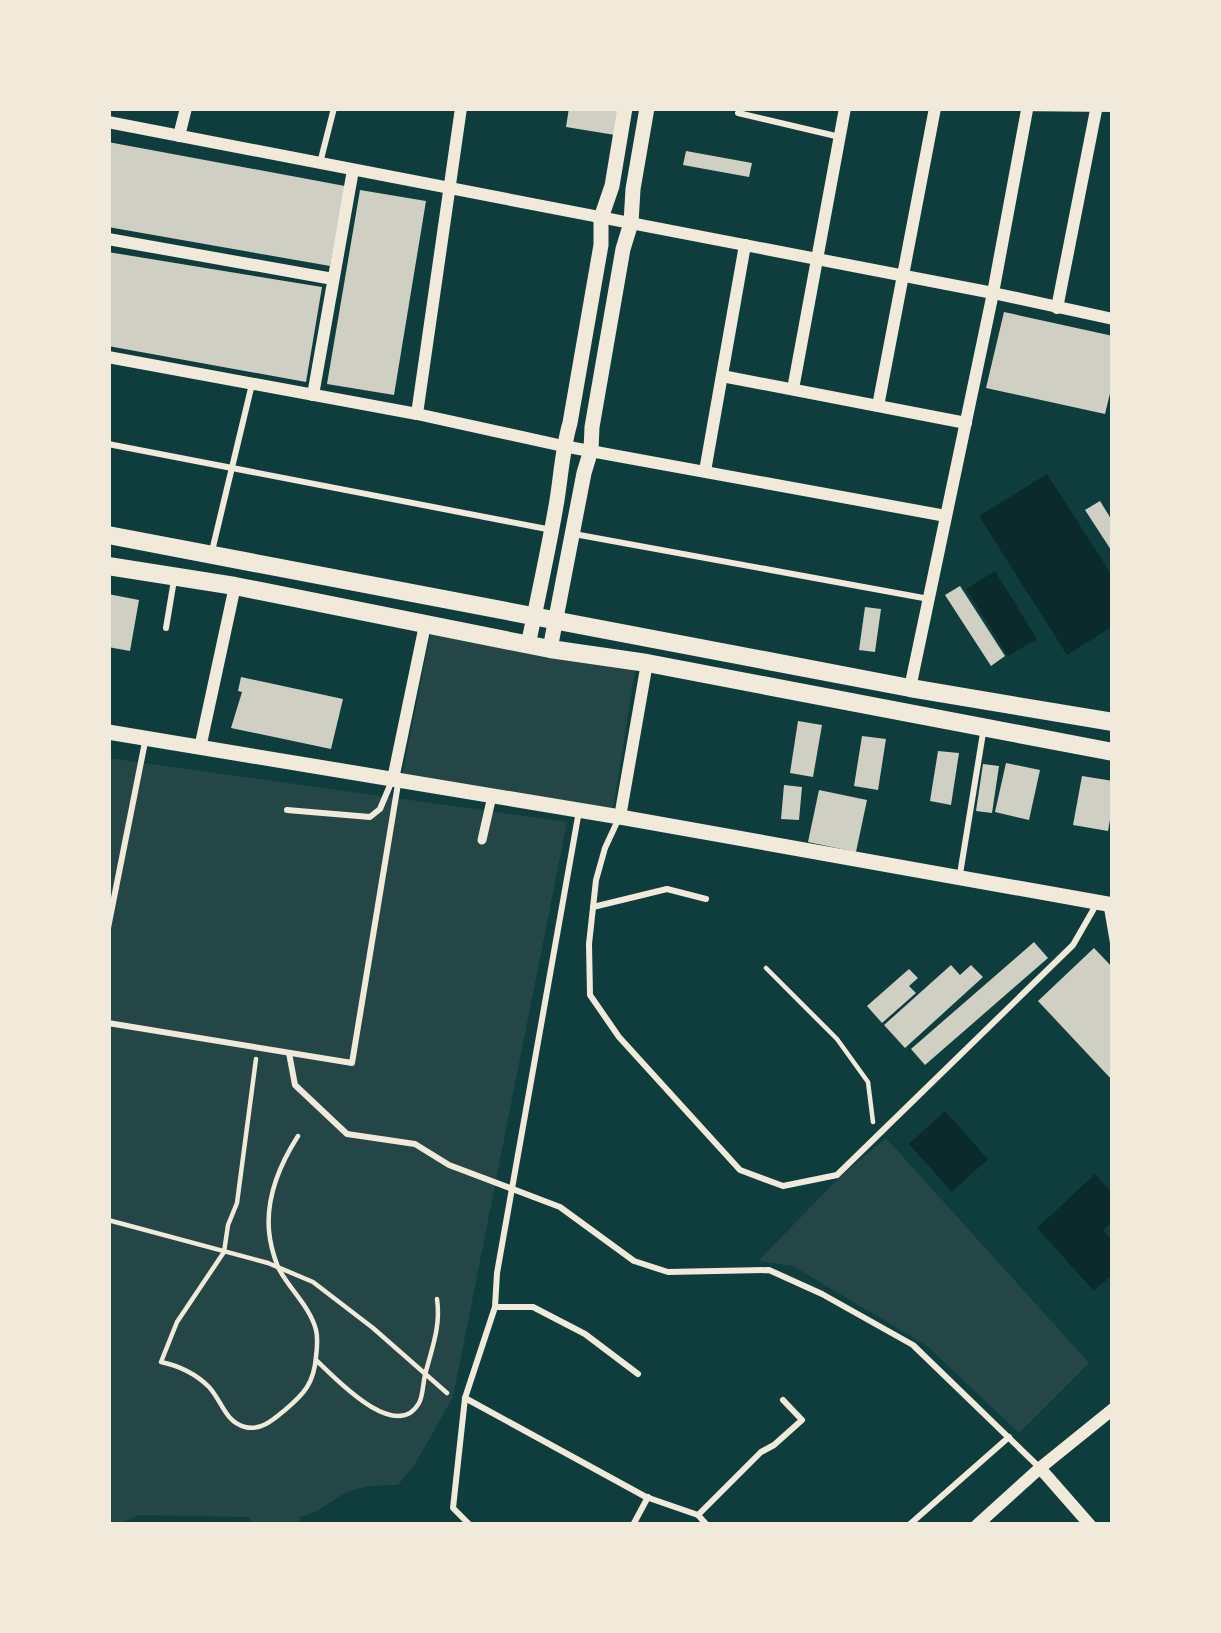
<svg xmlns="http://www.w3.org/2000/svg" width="1221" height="1633" font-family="Rubik,sans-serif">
	<rect width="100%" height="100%" fill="#0f3d3e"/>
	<g fill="#244646">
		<path d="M431,631L636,665L613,809L402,776Z"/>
		<path d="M108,758L567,822L453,1397L415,1464L398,1485C379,1485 363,1485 346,1493C328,1501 319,1515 299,1516L301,1525H253L250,1517L139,1515L117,1525H108Z"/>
		<path d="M886,1138L1089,1363L1019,1433L927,1346L793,1266L758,1261L841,1176Z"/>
	</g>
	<g fill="#0a2a2b">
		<path d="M1047,474L1113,577V626L1067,655L979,516Z"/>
		<path d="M995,571L1037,639L1008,656L966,589Z"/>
		<path d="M945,1111L988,1159L952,1192L909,1144Z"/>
		<path d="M1095,1174L1113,1194V1221L1103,1230L1113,1241V1274L1094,1291L1037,1228Z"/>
	</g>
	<g fill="#cfcfc3">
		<path d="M569,108H621L615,135L566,127Z"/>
		<path d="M108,142L345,186L330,266L108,227Z"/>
		<path d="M686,151L752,163L749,177L683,165Z"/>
		<path d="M360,190L426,201L394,395L327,384Z"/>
		<path d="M108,252L322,287L306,382L108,346Z"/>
		<path d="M1004,312L1113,336V381L1105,414L986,388Z"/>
		<path d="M1100,501L1113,522V553L1085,510Z"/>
		<path d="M960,586L1005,656L991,666L945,595Z"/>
		<path d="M108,594L139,600L130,651L108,647Z"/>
		<path d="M865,607L881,609L875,652L859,650Z"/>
		<path d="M241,677L343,699L331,749L231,728L242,692L238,691Z"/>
		<path d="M798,721L822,725L813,777L790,773Z"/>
		<path d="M862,736L886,739L878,790L854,786Z"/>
		<path d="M938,751L959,753L951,805L930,801Z"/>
		<path d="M1006,763L1040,770L1029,820L995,812Z"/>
		<path d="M983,764L999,766L992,813L976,811Z"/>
		<path d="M1082,776L1113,781V803L1108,831L1073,825Z"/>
		<path d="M784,785L802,787L799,820L781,819Z"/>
		<path d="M819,790L867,800L856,852L808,842Z"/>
		<path d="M1034,942L1048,958L925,1065L911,1049Z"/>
		<path d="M1094,948L1113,968V1081L1038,1001Z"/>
		<path d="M951,965L960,975L971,965L983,977L905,1048L884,1025Z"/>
		<path d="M909,969L918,978L909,986L916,993L882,1023L867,1006Z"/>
	</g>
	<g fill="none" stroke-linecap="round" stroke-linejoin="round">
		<g stroke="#f1e9da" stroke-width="4.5">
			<path d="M766,968L837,1039L868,1082L873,1122"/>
			<path d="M256,1059L237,1203L228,1225L224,1252L177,1322L161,1362C180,1366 195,1373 209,1387C222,1401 225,1422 245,1427C261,1431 273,1420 285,1410C304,1394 314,1383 316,1357C317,1349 318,1338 316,1330C310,1306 288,1288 278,1267C274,1257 270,1242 269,1231C266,1196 280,1164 298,1136"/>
			<path d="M108,1220L268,1263L313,1282L373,1328L447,1393"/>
			<path d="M316,1360C334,1377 396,1444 419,1403C423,1396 423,1383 425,1375C432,1348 441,1326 437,1299"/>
		</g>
		<g stroke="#f1e9da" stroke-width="6">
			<path d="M1007,108L1113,109"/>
			<path d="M738,113L840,137"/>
			<path d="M320,163L334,108"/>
			<path d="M108,444L552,530"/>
			<path d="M574,534L929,599"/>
			<path d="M212,551L252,384"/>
			<path d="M166,628L174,580"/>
			<path d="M287,810L370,817L380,809L391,783"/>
			<path d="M618,820L605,848L596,880L589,944L590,995L619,1037L740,1170L783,1186L837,1175L1073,945L1096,905"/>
			<path d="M960,874L983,733"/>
			<path d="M593,907L667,889L706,899"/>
			<path d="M1107,908L1113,943"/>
			<path d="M108,928L145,742"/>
			<path d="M108,1023L352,1063L398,784"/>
			<path d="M289,1053L295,1085L347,1134L415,1144L449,1165L560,1207L634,1261L668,1272L769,1270L822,1294L913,1345L1040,1468"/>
			<path d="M495,1307H533L585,1334L638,1374"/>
			<path d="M465,1398L646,1497L698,1515L707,1525"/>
			<path d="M698,1515L761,1452L774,1445L802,1420L783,1400"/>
			<path d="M470,1525L453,1508L465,1398L495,1307L497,1273L579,811"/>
			<path d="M633,1525L648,1497"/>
			<path d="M909,1525L1009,1437"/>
		</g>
		<path stroke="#f1e9da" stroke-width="9" d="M482,840L492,796"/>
		<g stroke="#f1e9da" stroke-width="12">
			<path d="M108,122L993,293L1113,319"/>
			<path d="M179,136L186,108"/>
			<path d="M108,239L333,279"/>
			<path d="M1057,308L1096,110"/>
			<path d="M108,357L417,414L563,446L946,516"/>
			<path d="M722,376L966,423"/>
			<path d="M793,389L845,108"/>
			<path d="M313,395L353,170"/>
			<path d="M878,406L935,108"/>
			<path d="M417,414L461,108"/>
			<path d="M705,471L745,245"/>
			<path d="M910,688L993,293L1027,110"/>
			<path d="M200,748L235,586"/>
			<path d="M393,779L425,625"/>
			<path d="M620,817L647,663"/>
			<path d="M1040,1468L1090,1525"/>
			<path d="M977,1525L1040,1468L1113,1409"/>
		</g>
		<g stroke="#f1e9da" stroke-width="15">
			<path d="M528,645C538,598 548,552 556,506C561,478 562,450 570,423L601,245V218L612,186L625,108"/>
			<path d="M550,649L584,473L591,450L592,427L623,249L631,223L633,189L647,108"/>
			<path d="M108,732L620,817L1113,905"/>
		</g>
		<g stroke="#f1e9da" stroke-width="18">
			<path d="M108,535L910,688L1113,722"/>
			<path d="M108,566L235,586L550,649L647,663L1113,752"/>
		</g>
	</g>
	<rect width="1221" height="1633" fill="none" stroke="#f1e9da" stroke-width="222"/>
</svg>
